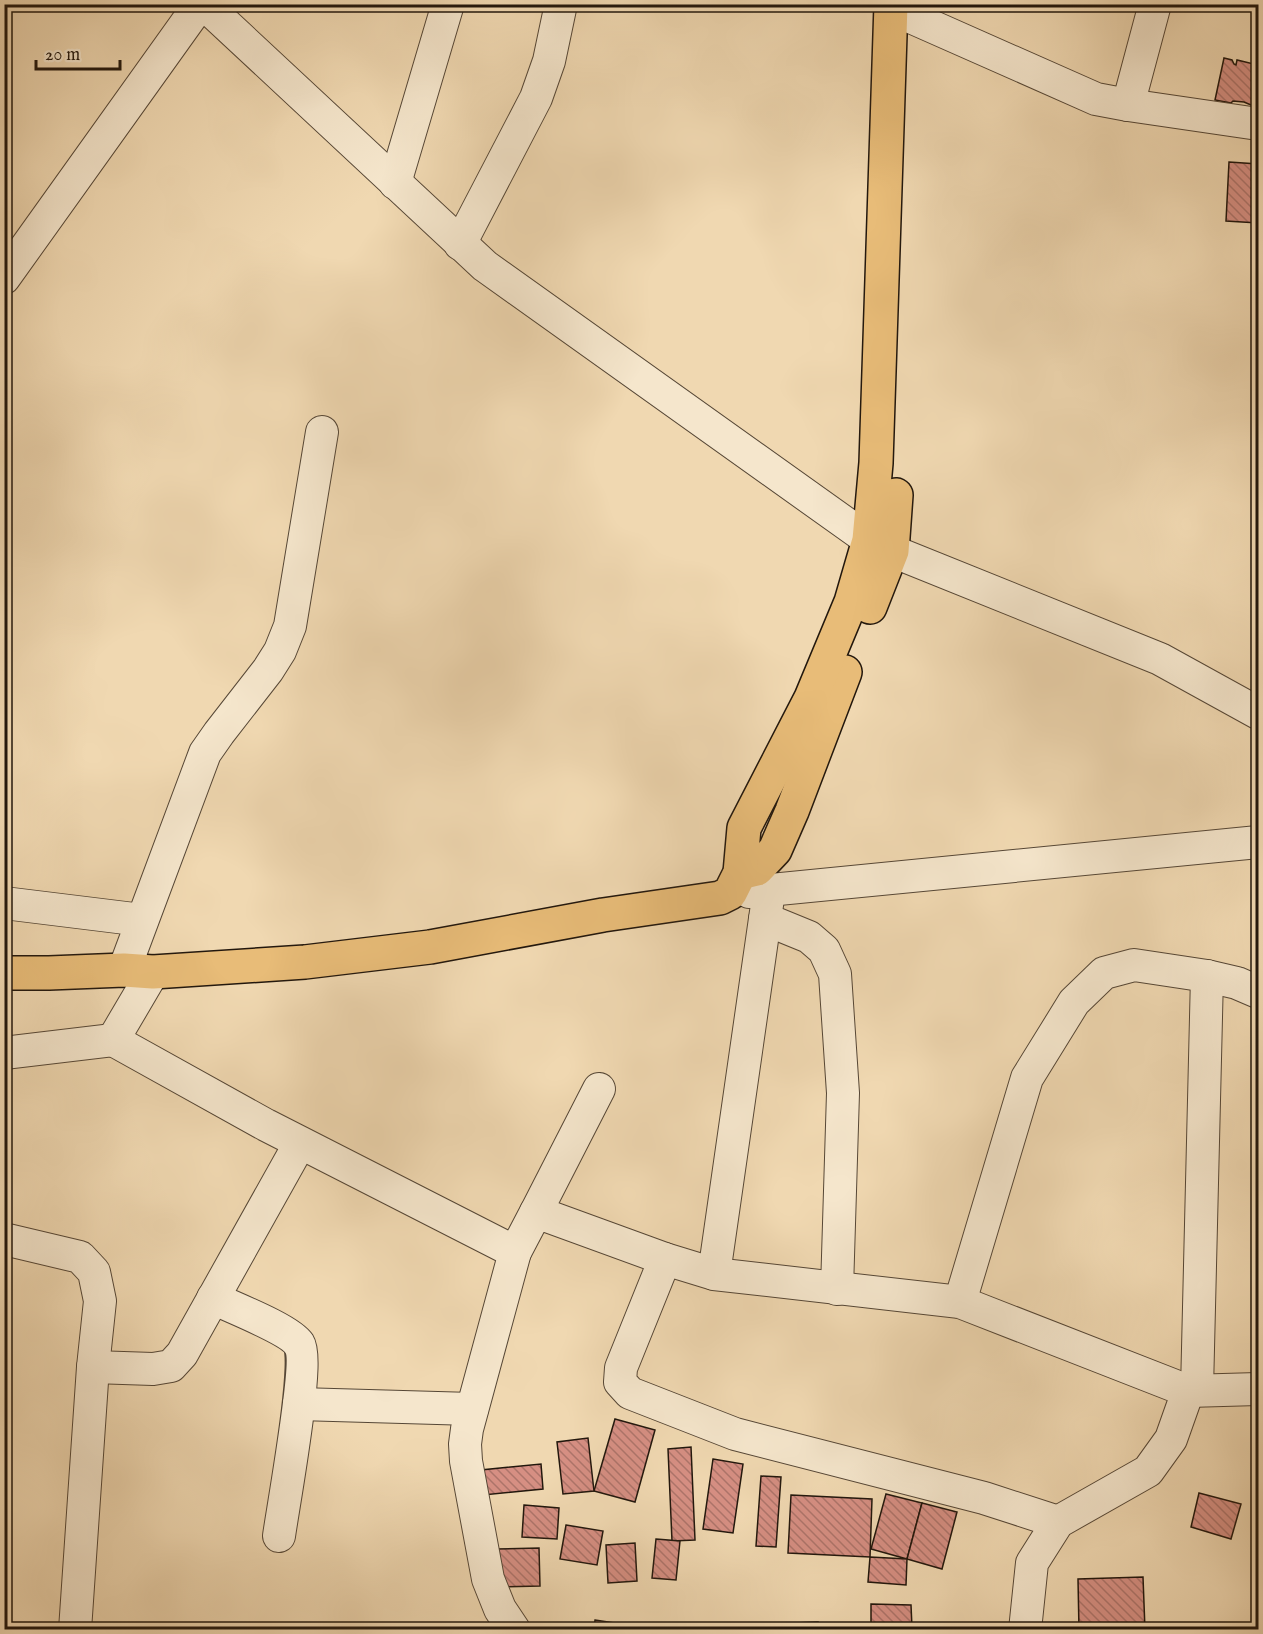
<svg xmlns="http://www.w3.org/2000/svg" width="1263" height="1634" font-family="'IM FELL English',serif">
	<defs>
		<pattern id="building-back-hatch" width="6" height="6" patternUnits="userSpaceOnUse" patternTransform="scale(1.5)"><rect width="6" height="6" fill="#d68f83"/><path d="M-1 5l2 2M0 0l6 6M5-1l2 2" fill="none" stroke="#ad746a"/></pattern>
	</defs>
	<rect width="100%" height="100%" fill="#f0d8b1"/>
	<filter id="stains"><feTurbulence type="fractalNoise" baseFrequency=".00333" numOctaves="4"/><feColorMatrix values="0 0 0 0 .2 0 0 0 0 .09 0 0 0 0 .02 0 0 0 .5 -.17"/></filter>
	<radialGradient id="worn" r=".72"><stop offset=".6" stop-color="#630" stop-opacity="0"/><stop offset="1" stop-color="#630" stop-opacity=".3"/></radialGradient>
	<g fill="url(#building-back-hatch)" stroke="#22170d" stroke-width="1.5">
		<path d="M1224,58L1232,60L1234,64L1236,65L1237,60L1258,65V106L1251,105L1244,102L1233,101L1231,103L1215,100Z"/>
		<path d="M1229,162L1258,164V223L1226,221Z"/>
		<path d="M615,1419L655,1430L635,1502L594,1491Z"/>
		<path d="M588,1438L594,1491L563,1494L557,1442Z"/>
		<path d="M691,1447L695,1540L672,1541L668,1449Z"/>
		<path d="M713,1459L743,1464L733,1533L703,1529Z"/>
		<path d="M541,1464L543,1489L483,1495L481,1470Z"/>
		<path d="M761,1476L781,1477L776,1547L756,1546Z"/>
		<path d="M1199,1493L1241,1504L1231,1539L1191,1527Z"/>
		<path d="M886,1494L922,1503L907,1559L871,1549Z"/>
		<path d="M791,1495L872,1499L870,1557L788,1553Z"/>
		<path d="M922,1503L957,1512L942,1569L907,1559Z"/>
		<path d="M524,1505L559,1508L557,1539L522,1537Z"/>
		<path d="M566,1525L603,1531L597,1565L560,1559Z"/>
		<path d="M656,1539L680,1541L676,1580L652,1578Z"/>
		<path d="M635,1543L637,1581L608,1583L606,1545Z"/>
		<path d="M539,1548L540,1586L497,1587L496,1549Z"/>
		<path d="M870,1557L907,1559L906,1585L868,1582Z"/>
		<path d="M1143,1577L1145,1630H1079L1078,1579Z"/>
		<path d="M871,1604L911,1605L912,1628L871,1627Z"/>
		<path d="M595,1620L627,1625V1630H594Z"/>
		<path d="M818,1622V1630H767V1624Z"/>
	</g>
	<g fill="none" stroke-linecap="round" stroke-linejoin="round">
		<g stroke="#564736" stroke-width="34">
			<g id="minor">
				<path d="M204,4L485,266L869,540L892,551L1160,659L1258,713"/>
				<path d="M913,18L1096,99L1128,105L1258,124"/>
				<path d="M1128,105L1155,4"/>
				<path d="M395,183L448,4"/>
				<path d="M460,244L536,98L549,61L561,4"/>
				<path d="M4,278L200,4"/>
				<path d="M769,891L714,1274L960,1302L1188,1391L1171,1439L1148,1471L1058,1522L1032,1563L1025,1630"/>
				<path d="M749,892L1258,842"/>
				<path d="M4,903L142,920"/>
				<path d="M765,919L809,937L824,950L835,974L843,1093L837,1289"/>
				<path d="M124,970L205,753L219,733L268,670L280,651L290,626L322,432"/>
				<path d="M153,972L113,1040L266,1125L515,1252L536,1212L665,1259L714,1274"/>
				<path d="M4,1053L113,1040"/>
				<path d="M536,1212L599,1089"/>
				<path d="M4,1239L80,1257L94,1272L100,1301L93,1367L75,1630"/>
				<path d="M665,1259L621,1368L620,1382L630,1393L735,1434L984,1498L1058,1522"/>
				<path d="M213,1298C231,1307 289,1329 299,1344C310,1361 283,1507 279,1536"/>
				<path d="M960,1302L1027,1078L1074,1002L1104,973L1134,965L1207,976L1237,983L1258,992"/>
				<path d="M93,1367L153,1369L171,1366L182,1354L300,1143"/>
				<path d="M1197,1390L1207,976"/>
				<path d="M1188,1391L1258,1389"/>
				<path d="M299,1404L472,1409"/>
				<path d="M514,1630L500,1609L488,1579L466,1461L465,1444L467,1429L515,1252"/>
			</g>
		</g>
		<g stroke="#22170d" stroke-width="36">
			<g id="major">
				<path d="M870,607L892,551L896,495"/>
				<path d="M740,873L757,869L775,850L792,811L845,672"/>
				<path d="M4,973H49L124,970L153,972L305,962L430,947L603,915L720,898L730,893L740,873L744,828L811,698L851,602L869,540L876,463L891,4"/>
			</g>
		</g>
		<use href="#minor" stroke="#f5e6cc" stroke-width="32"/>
		<use href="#major" stroke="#e8bc78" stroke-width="33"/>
	</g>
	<rect width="1263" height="1634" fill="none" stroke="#f0d8b1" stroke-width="24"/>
	<rect x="6" y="6" width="1251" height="1622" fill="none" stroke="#22170d" stroke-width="3"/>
	<rect x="12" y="12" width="1239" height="1610" fill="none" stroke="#22170d" stroke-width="1.5"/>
	<path d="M36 60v9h84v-9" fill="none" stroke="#22170d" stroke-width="3"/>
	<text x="45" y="60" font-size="18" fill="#22170d" stroke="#f5e6cc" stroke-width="4.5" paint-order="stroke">20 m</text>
	<rect width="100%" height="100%" filter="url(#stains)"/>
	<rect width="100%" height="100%" fill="url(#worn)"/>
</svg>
